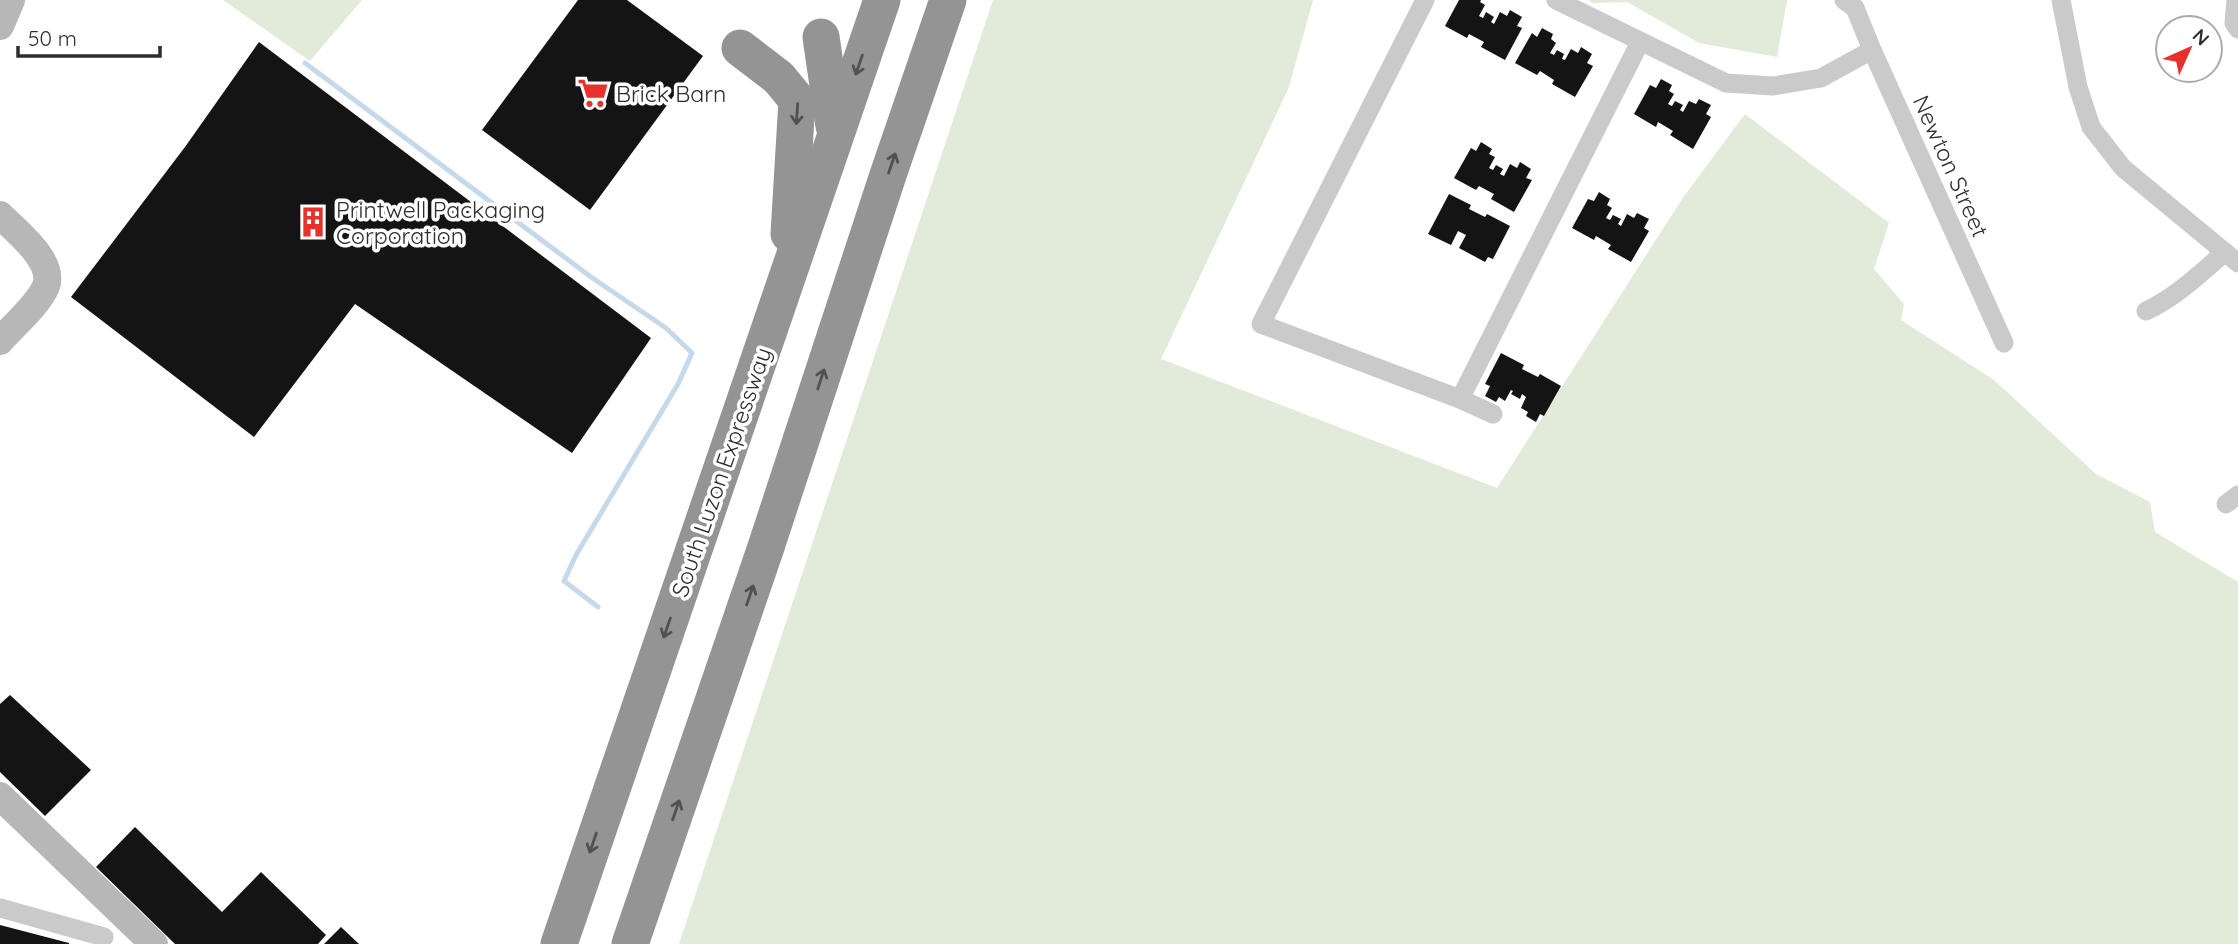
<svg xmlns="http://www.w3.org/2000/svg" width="2238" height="944" font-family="Quicksand,sans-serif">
	<rect width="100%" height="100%" fill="#fff"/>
	<g fill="#e2ebda">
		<path d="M223,0H362L310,61Z"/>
		<path d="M993,0H1313L1289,87L1161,359L1497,488L1682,199L1745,114L1889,223L1874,269L1904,304L1901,320L1994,380L2096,474L2150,502L2155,532L2238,582V944H679Z"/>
		<path d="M1589,0H1787L1777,57L1699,43L1627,2L1592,3Z"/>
	</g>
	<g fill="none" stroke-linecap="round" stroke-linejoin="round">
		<path stroke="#c6d9eb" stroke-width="5" d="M305,63L591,277L666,328L692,353L678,384L576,555L564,581L598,607"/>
	</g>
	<g fill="#141414">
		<path d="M578,0H627L703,56L590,210L482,130Z"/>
		<path d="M1459,0H1481L1480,2L1485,5L1479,16L1483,18L1486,12L1494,17L1491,22L1494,24L1500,12L1507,16L1510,10L1522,17L1517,26L1522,28L1505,60L1481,47L1484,42L1469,34L1467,38L1445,26Z"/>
		<path d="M1542,28L1553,34L1551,39L1556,43L1550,53L1554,55L1557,50L1564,54L1562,59L1565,60L1571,49L1578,53L1581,47L1592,54L1587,63L1593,66L1575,97L1552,84L1554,80L1540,71L1537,75L1515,63L1532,33L1537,37Z"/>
		<path d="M259,42L651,338L572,453L355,304L254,437L71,297L185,147Z"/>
		<path d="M1661,79L1672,85L1669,91L1674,94L1668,104L1672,106L1675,101L1683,105L1680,110L1683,112L1689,101L1696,104L1699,99L1711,105L1706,114L1711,117L1693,149L1670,135L1673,131L1658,122L1656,127L1634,114L1650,85L1656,88Z"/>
		<path d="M1481,142L1492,149L1489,154L1495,157L1489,168L1493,170L1496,165L1503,169L1500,174L1504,176L1510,164L1517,168L1520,162L1531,169L1526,178L1532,180L1514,212L1491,199L1494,194L1479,186L1476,190L1454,178L1471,148L1476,151Z"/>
		<path d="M1599,192L1610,199L1607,205L1612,208L1606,218L1610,220L1613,215L1621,219L1618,224L1621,226L1627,214L1634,218L1637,213L1649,219L1644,228L1649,231L1631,262L1608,249L1611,245L1596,236L1594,240L1572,228L1588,199L1594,201Z"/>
		<path d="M1449,194L1471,205L1469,209L1485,217L1487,214L1510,226L1493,259L1488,257L1485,262L1459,248L1466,235L1458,231L1451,245L1428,234Z"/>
		<path d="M1501,353L1524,365L1522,369L1538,377L1540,374L1561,386L1544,416L1540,414L1536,422L1526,416L1528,412L1521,408L1526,397L1522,394L1520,399L1511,394L1513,391L1511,390L1505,401L1499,397L1496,402L1485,396L1490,386L1485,384Z"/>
		<path d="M10,695L91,770L45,816L0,772V704Z"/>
		<path d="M135,827L222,912L261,872L326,935L318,944H175L96,867Z"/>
		<path d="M0,925L69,943V944H0Z"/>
		<path d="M341,927L359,944H324Z"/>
	</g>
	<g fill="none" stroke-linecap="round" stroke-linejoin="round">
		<g stroke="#cacaca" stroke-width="19">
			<path d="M1425,0L1261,324L1460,399L1493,414"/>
			<path d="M1556,0L1726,83L1773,86L1821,78L1872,50"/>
			<path d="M1844,0L1855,8L1872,50L2004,343"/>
			<path d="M2061,0L2078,87L2091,127L2123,168L2238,263"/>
			<path d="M2236,0L2234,23L2238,29"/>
			<path d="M2146,311C2176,297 2200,274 2225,252"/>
			<path d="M1460,399L1640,42"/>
			<path d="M2226,504L2238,495"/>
			<path d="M0,908L104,937"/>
		</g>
		<g stroke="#b7b7b7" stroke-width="28">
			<path d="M0,26L11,0"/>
			<path d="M0,215C16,231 55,261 46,286C39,304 13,326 0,341"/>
			<path d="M0,796L154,944"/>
		</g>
		<g stroke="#949494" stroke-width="37">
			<path d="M821,37L834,126"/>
			<path d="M740,48L779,78L797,100L789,234"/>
			<path d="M559,944L882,0"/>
			<path d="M630,944L765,550L888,175L948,0"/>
		</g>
	</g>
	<defs><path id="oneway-shaft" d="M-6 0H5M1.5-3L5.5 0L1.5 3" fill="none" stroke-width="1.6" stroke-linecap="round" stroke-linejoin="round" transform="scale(1.75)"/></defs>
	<g stroke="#515151">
		<use href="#oneway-shaft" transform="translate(859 65) rotate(109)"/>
		<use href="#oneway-shaft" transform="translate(797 114) rotate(94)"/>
		<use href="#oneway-shaft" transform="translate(892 163) rotate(-71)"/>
		<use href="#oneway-shaft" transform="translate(821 379) rotate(-72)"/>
		<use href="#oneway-shaft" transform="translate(750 595) rotate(-71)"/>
		<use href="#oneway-shaft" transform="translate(667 628) rotate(109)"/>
		<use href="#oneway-shaft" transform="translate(676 810) rotate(-71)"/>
		<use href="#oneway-shaft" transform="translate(593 843) rotate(109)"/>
	</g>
	<defs>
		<g id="supermarket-bare" transform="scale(2.415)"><path d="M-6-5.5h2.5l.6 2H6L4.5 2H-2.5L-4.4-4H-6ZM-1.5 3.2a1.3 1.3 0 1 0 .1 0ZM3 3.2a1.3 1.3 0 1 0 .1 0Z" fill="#e7312c" stroke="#fff" stroke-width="2.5" paint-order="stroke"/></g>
		<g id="building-bare" transform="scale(2.415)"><path d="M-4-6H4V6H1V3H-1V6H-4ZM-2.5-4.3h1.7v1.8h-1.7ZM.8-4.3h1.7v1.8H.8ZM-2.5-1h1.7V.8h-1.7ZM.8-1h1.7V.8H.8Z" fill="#e7312c" stroke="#fff" stroke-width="2.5" paint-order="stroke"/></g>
	</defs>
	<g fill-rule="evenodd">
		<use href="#supermarket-bare" x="593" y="93"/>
		<use href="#building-bare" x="313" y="222"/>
	</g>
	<g text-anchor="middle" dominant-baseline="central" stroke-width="7" stroke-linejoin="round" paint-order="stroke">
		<g font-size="23" fill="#2d2d2d" stroke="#fff" text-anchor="start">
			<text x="616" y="93">Brick Barn</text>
			<text x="336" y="209">Printwell Packaging<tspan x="336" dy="26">Corporation</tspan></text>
		</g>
		<g font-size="23" fill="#2d2d2d" stroke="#fff">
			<text transform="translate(1951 166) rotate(66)">Newton Street</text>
			<text transform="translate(721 472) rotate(-71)">South Luzon Expressway</text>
		</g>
	</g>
	<g transform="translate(2189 49) rotate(45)"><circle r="33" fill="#ffffff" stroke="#ababab" stroke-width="2"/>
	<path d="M0-5L12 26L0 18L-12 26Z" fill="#e7312c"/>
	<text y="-10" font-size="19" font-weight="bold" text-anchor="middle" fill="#2d2d2d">N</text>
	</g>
	<path d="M18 46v10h142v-10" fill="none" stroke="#2d2d2d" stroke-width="3.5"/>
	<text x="28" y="46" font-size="21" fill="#2d2d2d" stroke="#ffffff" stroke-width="5" paint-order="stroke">50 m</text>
</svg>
